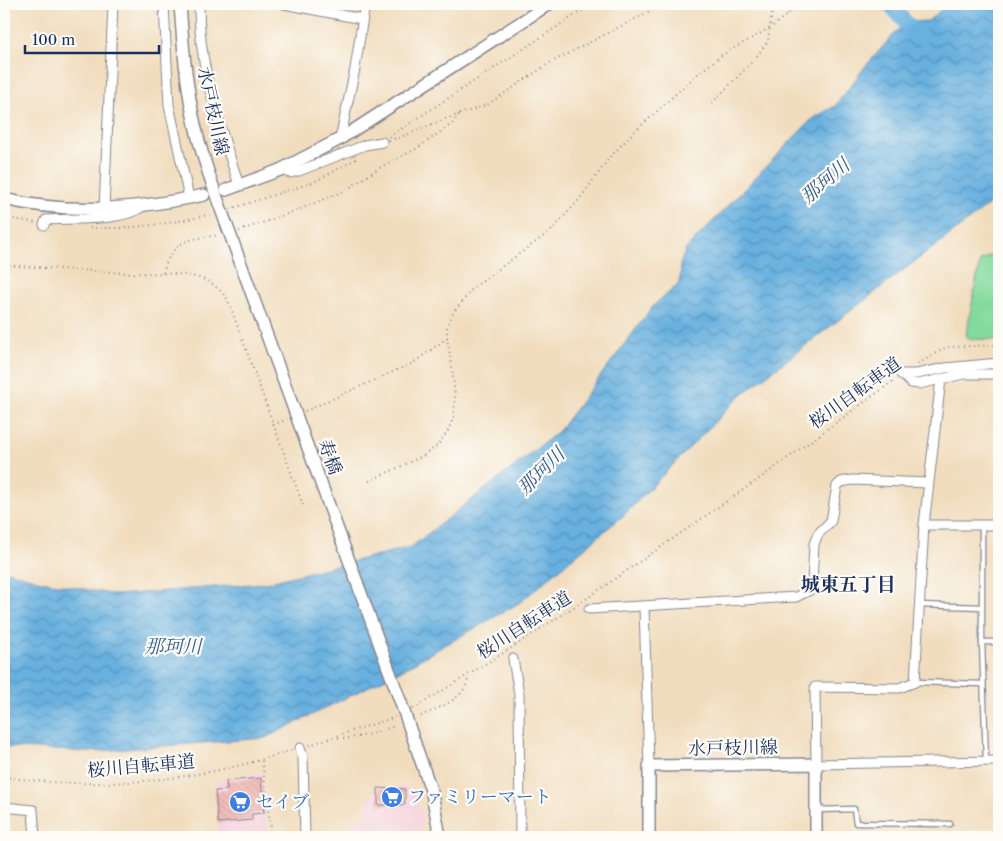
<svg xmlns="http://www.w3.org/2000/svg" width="1003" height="841" font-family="'Libre Caslon Text','Noto Serif JP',serif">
	<defs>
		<pattern id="water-waves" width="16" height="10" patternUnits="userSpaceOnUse" patternTransform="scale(1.25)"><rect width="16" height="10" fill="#67b0df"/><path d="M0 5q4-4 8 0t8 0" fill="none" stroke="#5490b8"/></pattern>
		<pattern id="building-back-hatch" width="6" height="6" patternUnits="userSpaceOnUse" patternTransform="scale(1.25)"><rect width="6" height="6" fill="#eeb2af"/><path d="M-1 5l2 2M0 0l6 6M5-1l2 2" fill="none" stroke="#c99"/></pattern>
	</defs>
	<rect width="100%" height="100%" fill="#fdfcf7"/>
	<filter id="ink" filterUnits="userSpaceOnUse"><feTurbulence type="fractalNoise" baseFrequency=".02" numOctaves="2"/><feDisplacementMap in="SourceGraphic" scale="10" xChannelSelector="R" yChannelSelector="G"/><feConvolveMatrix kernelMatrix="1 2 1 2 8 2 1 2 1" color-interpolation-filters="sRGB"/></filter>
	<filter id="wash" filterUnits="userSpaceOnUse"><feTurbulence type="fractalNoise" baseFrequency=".0096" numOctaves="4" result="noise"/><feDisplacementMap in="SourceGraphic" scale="20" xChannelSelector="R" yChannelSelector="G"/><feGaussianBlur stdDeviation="1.12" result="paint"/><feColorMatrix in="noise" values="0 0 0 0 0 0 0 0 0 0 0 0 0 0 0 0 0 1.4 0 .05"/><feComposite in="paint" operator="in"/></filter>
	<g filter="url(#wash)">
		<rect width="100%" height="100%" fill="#f1ddbe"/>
		<g fill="#f4cfdc">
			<path d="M262,772L268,837H219L214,782Z"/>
			<path d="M376,786L414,788L423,822L422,828L413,837L352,836V819H368V796H375Z"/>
		</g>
		<path fill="#84da9d" stroke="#50847e" d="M999,251V340L969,339L966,335L980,261Z"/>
		<path fill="url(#water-waves)" stroke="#41709e" d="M948,4H999V197L741,395L625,514L519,603L398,672L265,738L88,752L4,747V570L41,581L116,595L265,583L411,547L558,432L654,305L678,285L681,274L680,265L686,249L812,119L835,106L864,68L905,22L928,21Z"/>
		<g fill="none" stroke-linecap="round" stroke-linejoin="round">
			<path stroke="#67b0df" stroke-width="16" d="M890,4L905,22L921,36"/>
		</g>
		<g id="blocks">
			<g fill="url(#building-back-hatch)">
				<path d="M261,778L264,813L252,814V820L218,823L215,791L227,790L226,781Z"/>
				<path d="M378,788L405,789V805H378Z"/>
			</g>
		</g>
	</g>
	<g filter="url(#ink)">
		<use href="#blocks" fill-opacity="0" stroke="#86868e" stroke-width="1"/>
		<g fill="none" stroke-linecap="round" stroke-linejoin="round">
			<g stroke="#86868e" stroke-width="7">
				<g id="lane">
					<path d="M982,525V642L986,761"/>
					<path d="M919,605L982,607"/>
					<path d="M982,642H999"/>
					<path d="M915,682L983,684"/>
					<path d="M817,810L854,809L856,823L950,824"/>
				</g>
			</g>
			<g stroke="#86868e" stroke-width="11">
				<g id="street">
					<path d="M164,4L169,105L189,198"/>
					<path d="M199,4C198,66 220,126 239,185"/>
					<path d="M284,4L362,19"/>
					<path d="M340,139L355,69L365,4"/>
					<path d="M280,170L291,173L299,171L365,145L382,142"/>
					<path d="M104,209L113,4"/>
					<path d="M44,225L46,220C70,218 125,222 143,206"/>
					<path d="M901,374L911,383L919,384L941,379L924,525L915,682L899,688L815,687L816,764L999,761"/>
					<path d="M901,374H917L945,368L999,363"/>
					<path d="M941,379L964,374H999"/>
					<path d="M924,525H999"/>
					<path d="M644,607L649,766"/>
					<path d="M589,609L796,597L810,590L812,584L814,544L818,534L831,521L837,486L841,482L852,480L928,483"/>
					<path d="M513,659L519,694L520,837"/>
					<path d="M300,748L303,758L305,837"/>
					<path d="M4,807L33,810L35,837"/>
				</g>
			</g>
			<g stroke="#86868e" stroke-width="14">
				<g id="secondary">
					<path d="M180,4C183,46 186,88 196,129C203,161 215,192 226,223"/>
					<path d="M226,190L280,170L340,139L549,4"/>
					<path d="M4,199C69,215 139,209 204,195"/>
					<path d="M401,703L432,793L440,837"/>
					<path d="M649,837V766L816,764V837"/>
				</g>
			</g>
			<g stroke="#86868e" stroke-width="2" stroke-dasharray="1 4" stroke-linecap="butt">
				<path d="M712,103L754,60L768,41L773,4"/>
				<path d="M389,137L592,4"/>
				<path d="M389,140L399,138L445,119L487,105L548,64L664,4"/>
				<path d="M230,209L314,182L356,159"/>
				<path d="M4,217L36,223"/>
				<path d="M90,228C132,229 171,224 211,214"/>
				<path d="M239,231L298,210L346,190L384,165L416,149L452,124L459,114"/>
				<path d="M4,265C46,268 87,271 129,273C154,274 182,271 205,280C215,285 222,292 228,300L304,508"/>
				<path d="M163,273C173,238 188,240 219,235"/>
				<path d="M918,364L946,347L999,345"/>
				<path d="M305,411L413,363L447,338"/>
				<path d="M273,425L287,419"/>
				<path d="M369,481L423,456L438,445L448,431L454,416L455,396L452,367L447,338V326L453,313L474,287L552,230L579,200L610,157L634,132L699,73L722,55L770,28L801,4"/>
				<path d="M413,709L508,650L583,601L763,476L896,379"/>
				<path d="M421,716C437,708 467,699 468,677"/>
				<path d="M338,738C358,739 375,733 394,726"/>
				<path d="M309,745L395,717"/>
				<path d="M262,761L272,837"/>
				<path d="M4,777C98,791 202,781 292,750"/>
			</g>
			<use href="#lane" stroke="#fff" stroke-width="4.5"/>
			<use href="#street" stroke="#fff" stroke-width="9"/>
			<use href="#secondary" stroke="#fff" stroke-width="11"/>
			<g stroke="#86868e" stroke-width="14" stroke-linecap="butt">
				<path id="secondary-bridge" d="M226,223L401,703"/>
			</g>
			<use href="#secondary-bridge" stroke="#fff" stroke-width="11"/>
		</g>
	</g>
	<defs>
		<g id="supermarket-disc" transform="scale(1.125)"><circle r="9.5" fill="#3f7fe0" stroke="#fdfcf7"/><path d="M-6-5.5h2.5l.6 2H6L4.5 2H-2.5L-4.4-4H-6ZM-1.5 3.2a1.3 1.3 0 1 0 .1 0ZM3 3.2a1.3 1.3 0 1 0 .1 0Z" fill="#fff"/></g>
	</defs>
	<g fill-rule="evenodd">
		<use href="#supermarket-disc" x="392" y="797"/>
		<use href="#supermarket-disc" x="240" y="802"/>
	</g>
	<g text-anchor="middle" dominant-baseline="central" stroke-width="4.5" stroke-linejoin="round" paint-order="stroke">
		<g font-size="18" fill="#1b2f5e" stroke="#fdfcf7">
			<text transform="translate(213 111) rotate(78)">水戸枝川線</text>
			<text transform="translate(855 393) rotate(-36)">桜川自転車道</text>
			<text transform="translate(330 457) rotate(70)">寿橋</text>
			<text transform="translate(524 625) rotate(-33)">桜川自転車道</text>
			<text transform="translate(733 748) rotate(-1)">水戸枝川線</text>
			<text transform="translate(141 766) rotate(-5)">桜川自転車道</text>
		</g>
		<g font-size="18" fill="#366cbe" stroke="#fdfcf7" text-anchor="start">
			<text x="408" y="797">ファミリーマート</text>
			<text x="256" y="802">セイブ</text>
		</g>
		<g font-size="19" font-style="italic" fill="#365c8b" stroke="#fdfcf7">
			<text transform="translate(825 181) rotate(-41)">那珂川</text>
			<text transform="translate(541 471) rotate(-45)">那珂川</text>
			<text x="173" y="646">那珂川</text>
		</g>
		<g font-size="19" font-weight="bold" fill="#1b2f5e" stroke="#fdfcf7">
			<text x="848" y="584">城東五丁目</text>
		</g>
	</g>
	<rect width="1003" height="841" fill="none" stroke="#fdfcf7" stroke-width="20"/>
	<path d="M25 45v8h134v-8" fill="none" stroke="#1b2f5e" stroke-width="2.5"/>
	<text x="32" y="45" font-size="15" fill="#1b2f5e" stroke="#fdfcf7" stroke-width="4" paint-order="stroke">100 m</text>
</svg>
